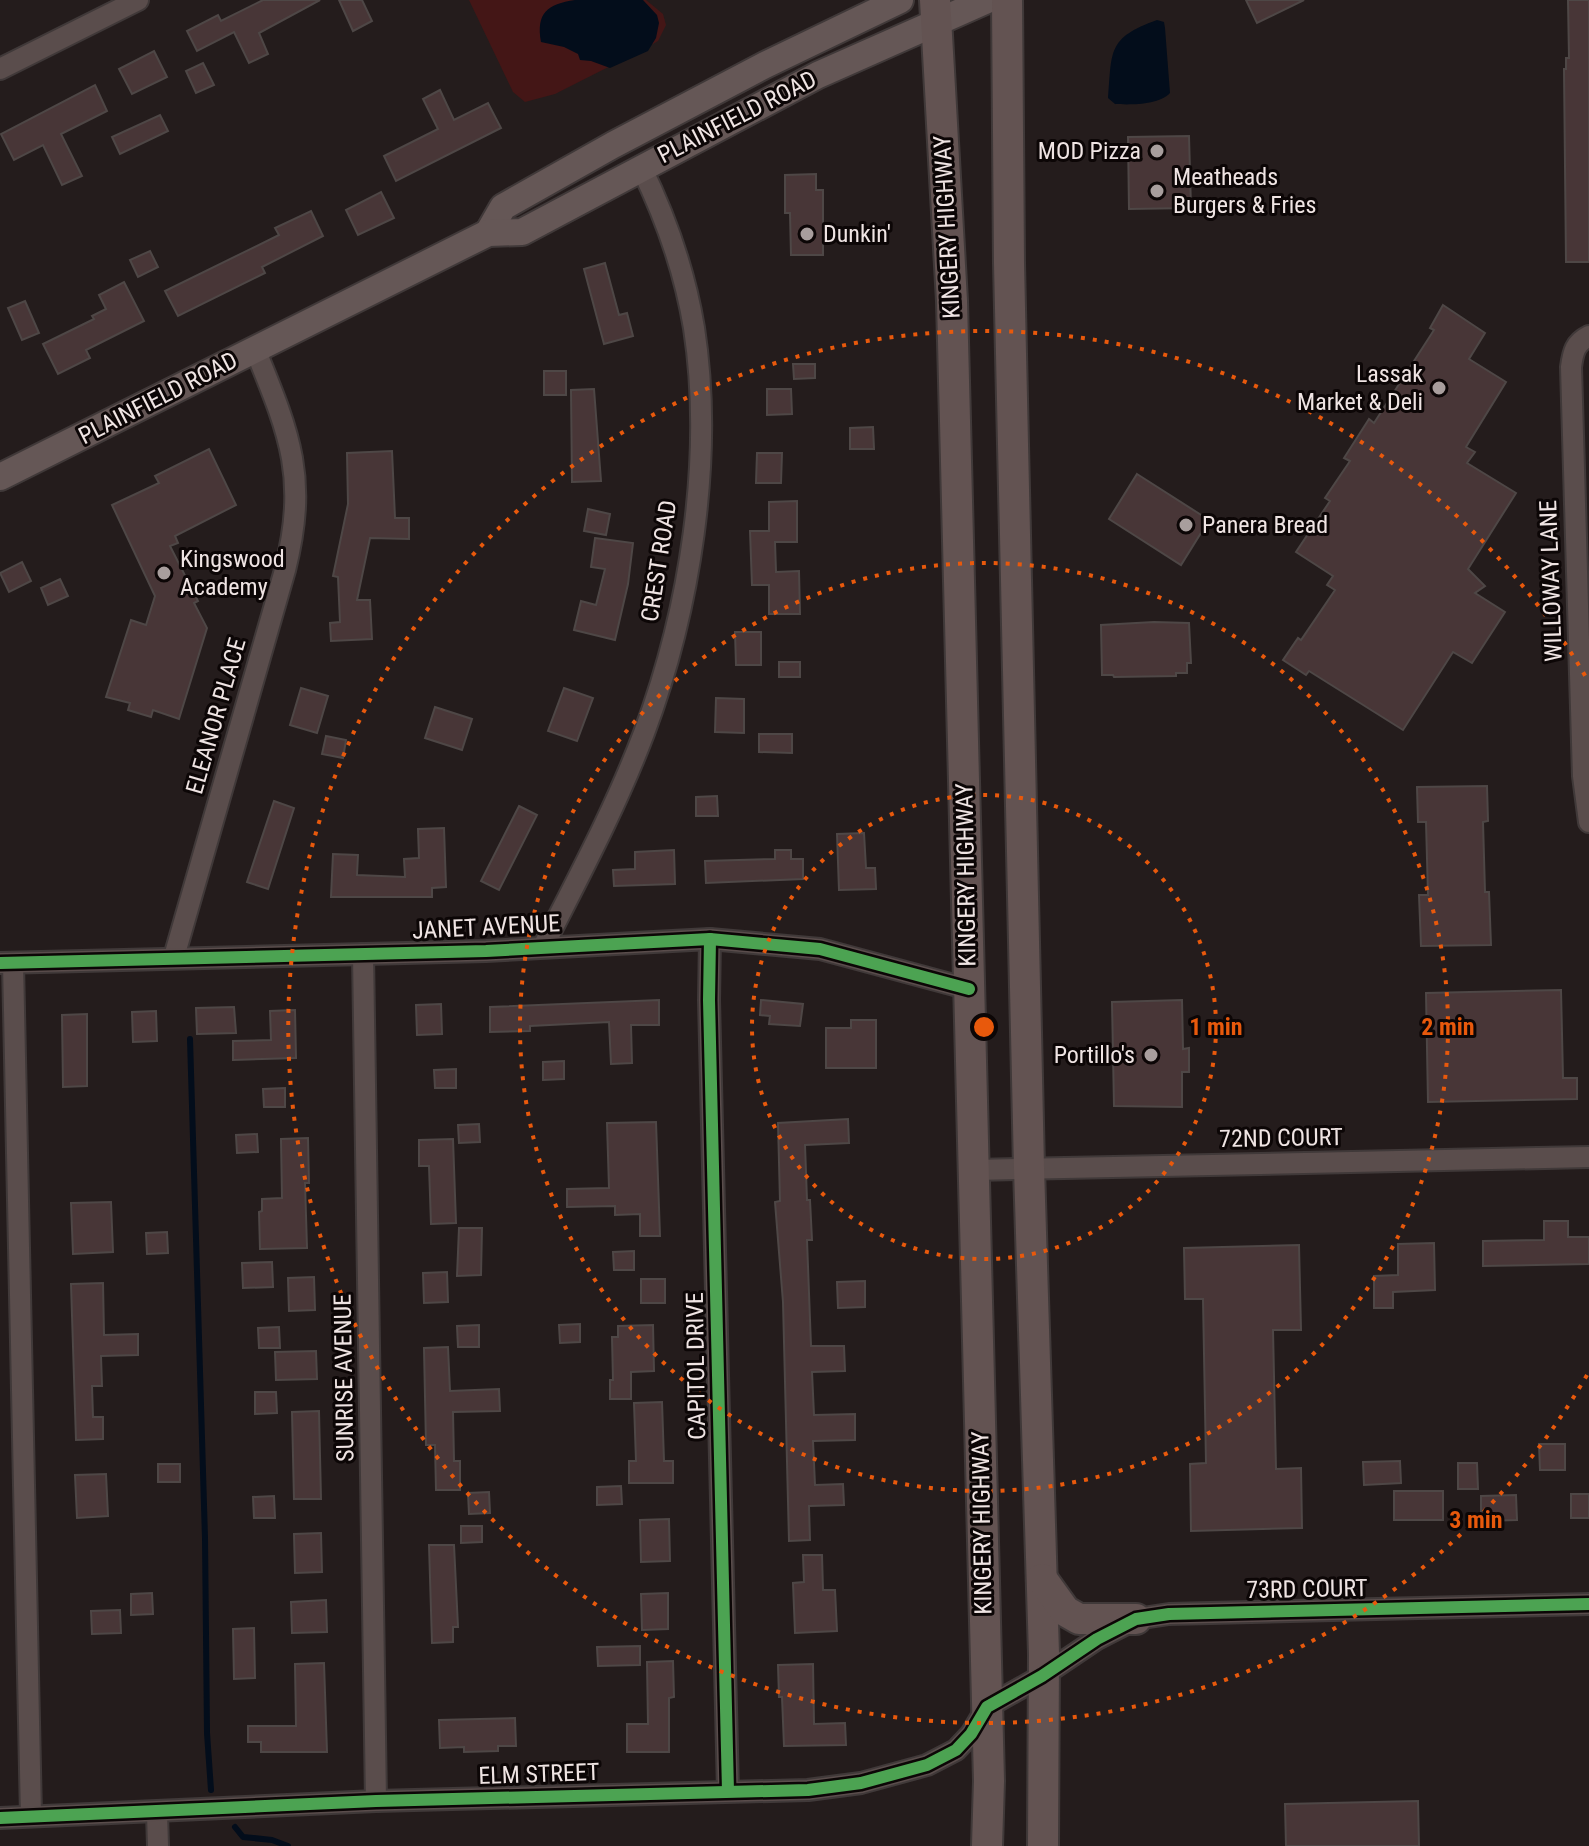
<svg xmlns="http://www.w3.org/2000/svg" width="1589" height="1846" font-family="'Roboto Condensed',sans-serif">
	<rect width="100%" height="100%" fill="#241c1c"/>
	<path fill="#441616" d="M469,0H646L663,14L666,25L658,41L646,48L555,94L525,102L513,92Z"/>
	<g fill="#030d1b">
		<path d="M575,0H643L657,15L659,23L656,38L648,51L610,68L591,61L580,60L578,54L564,47L541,42C536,13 547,4 575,0Z"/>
		<path d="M1157,20L1164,22L1165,28L1170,93C1159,105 1130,105 1115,104L1108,98C1112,51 1107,38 1157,20Z"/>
	</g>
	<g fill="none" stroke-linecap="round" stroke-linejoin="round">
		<g stroke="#030d1b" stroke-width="6">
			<path d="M190,1039L205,1538L207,1733L211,1790"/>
			<path d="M235,1827L243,1837L272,1840L288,1846"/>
		</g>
	</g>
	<g fill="#483637" stroke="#4e4746" stroke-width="2">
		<path d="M263,0H320L259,33L268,54L249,63L234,32L197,51L187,31L218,15L221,21Z"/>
		<path d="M339,0H362L372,21L353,31Z"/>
		<path d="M1246,0H1304L1257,23Z"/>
		<path d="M1568,0H1589V262H1566L1564,69H1566V58H1569Z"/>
		<path d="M154,51L167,77L132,94L119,69Z"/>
		<path d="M203,63L214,85L196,93L186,71Z"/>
		<path d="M95,85L107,111L61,134L82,176L62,185L43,145L14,160L1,134Z"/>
		<path d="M440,90L454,120L488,103L501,128L396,181L384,156L438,129L423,99Z"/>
		<path d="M160,115L168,131L120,154L112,137Z"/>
		<path d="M1189,136L1191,208L1129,209L1128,137Z"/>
		<path d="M816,174V190H823V255H791L790,213H785V175Z"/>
		<path d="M381,192L394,218L358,235L346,210Z"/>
		<path d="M311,211L323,236L262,267L265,273L178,316L165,291L279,235L275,228Z"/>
		<path d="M150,251L158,267L138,277L130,260Z"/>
		<path d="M605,263L619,315L627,313L633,336L604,344L584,269Z"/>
		<path d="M124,282L144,321L86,350L90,358L58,374L43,344L94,319L92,316L106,309L99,295Z"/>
		<path d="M25,301L39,333L22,340L8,308Z"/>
		<path d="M1443,305L1485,333L1469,359L1506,382L1466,447L1475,452L1467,463L1516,493L1468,569L1485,586L1475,593L1505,612L1472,663L1453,652L1403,730L1309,671L1306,675L1283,660L1298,638L1301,640L1335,590L1327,585L1333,576L1296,552L1330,501L1325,498L1350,461L1344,458L1369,419L1374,423L1434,330L1430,328Z"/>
		<path d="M793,364H815V378L794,379Z"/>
		<rect x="544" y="371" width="22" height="24"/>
		<path d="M594,389L601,481L572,482L571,390Z"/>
		<path d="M767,389H791L792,414L767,415Z"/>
		<path d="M873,427L874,449H850V428Z"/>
		<path d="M209,449L236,505L175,536L178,543L170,546L198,601L194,603L207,628L179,719L153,710L151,717L128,710L130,703L106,697L131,620L146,625L155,596L112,505L159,483L155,476Z"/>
		<path d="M392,451L395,518H409V539L370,538L357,600H370L372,639L331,641L330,623L340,622L338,577L333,576L348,504L347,453Z"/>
		<path d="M757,453H782L781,483H756Z"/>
		<path d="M1137,474L1209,520L1181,565L1109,519Z"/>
		<path d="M797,501V542H775L776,572L799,571L800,614H769V585H752L750,531H769V502Z"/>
		<path d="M588,509L610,514L606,535L584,531Z"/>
		<path d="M595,538L633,543L628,584L615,640L574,630L581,601L596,605L605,569L591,567Z"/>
		<path d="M22,562L31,581L9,592L0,573Z"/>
		<path d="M60,579L68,596L48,605L41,588Z"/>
		<path d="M1154,622L1189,623L1191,663H1187V673H1176V676L1114,677L1113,675H1102L1101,625Z"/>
		<path d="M735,632H761V665H736Z"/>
		<rect x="779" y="662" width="21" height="15"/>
		<path d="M301,688L328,696L317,733L290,725Z"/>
		<path d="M564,688L593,698L577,741L548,731Z"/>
		<path d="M716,698L744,699V733L715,732Z"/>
		<path d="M435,707L472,719L462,750L425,738Z"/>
		<path d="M759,734H792V753L759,752Z"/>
		<path d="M326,736L346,740L343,758L322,754Z"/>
		<path d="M1487,786L1488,821L1483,822L1485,892H1489L1491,945L1421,946L1419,895H1428L1426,822H1418L1417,787Z"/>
		<path d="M717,796L718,816H696V797Z"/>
		<path d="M274,801L294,808L268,889L247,882Z"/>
		<path d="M519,806L537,815L499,890L481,881Z"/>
		<path d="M444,828L446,887L432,888V897H331L333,854L358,855L357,875L405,877L404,859L419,858L418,829Z"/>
		<path d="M864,833L866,868H875L876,889L839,890L837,834Z"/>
		<path d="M674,850L675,884L614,886L613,870L635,869V852Z"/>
		<path d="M775,850H791V859H803V879L706,883L705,861L775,859Z"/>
		<path d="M1561,990L1563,1078H1577V1099L1428,1102L1426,993Z"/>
		<path d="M659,1000V1025H631L632,1063L611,1064L609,1022L530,1026V1031L490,1032V1007Z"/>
		<path d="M761,1000L803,1004L800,1026L769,1024L770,1016L760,1015Z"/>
		<path d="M1182,1000L1183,1049L1189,1048V1072H1182V1107L1114,1106L1112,1002Z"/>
		<path d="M441,1004L442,1034L417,1035L416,1005Z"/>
		<path d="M234,1007L236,1033L197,1034L196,1008Z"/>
		<path d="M295,1010L296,1058L233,1060V1041L271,1040L270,1011Z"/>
		<path d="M156,1011L157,1041L133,1042L132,1012Z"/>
		<path d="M87,1014V1086L63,1087L62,1015Z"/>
		<path d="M851,1020H876V1068H826V1028H851Z"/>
		<path d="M564,1061V1079L543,1080V1062Z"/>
		<path d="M456,1069V1088H435L434,1070Z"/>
		<path d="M285,1088V1107H264L263,1089Z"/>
		<path d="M848,1119L849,1143L805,1145L807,1200H810L812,1240H807L811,1346H844L845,1371L812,1372L814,1415L855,1414V1440L813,1441L815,1485L843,1484L844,1505L809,1506L810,1540L789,1541L783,1302L775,1202L780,1201L778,1123Z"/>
		<path d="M656,1122L660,1236H640V1214L615,1215V1206L567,1207V1189L609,1188L607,1123Z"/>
		<path d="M479,1124L480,1142L459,1143L458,1125Z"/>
		<path d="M257,1134L258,1152L237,1153L236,1135Z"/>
		<path d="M308,1138L309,1183H305L307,1248L260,1249L259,1212L262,1211V1199L282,1198L281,1139Z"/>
		<path d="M453,1139L456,1223L431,1224L429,1166H419V1140Z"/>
		<path d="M111,1202L113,1252L73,1254L71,1203Z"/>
		<path d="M1544,1221H1568V1237H1589V1264L1483,1266V1241L1544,1240Z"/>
		<path d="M459,1228H482L481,1275L457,1276Z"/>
		<path d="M167,1232L168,1253L147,1254L146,1233Z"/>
		<path d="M1434,1243L1435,1290L1393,1292V1308H1374V1276L1398,1275V1244Z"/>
		<path d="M1299,1245L1301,1330H1273L1276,1469L1301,1468L1302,1528L1191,1531L1190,1464L1206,1463L1203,1299H1185L1184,1248Z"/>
		<path d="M634,1251V1270H614L613,1252Z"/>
		<path d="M272,1262L273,1287L243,1288L242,1263Z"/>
		<path d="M447,1272L448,1302L424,1303L423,1273Z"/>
		<path d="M314,1277L315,1310L289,1311L288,1278Z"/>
		<rect x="641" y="1279" width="24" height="24"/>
		<path d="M865,1281V1307L838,1308L837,1282Z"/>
		<path d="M103,1283L104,1335L138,1334V1355L101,1356L102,1386H92L93,1417H103V1439L76,1440L71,1284Z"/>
		<path d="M580,1324V1342L560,1343L559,1325Z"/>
		<path d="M479,1325V1347H458L457,1326Z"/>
		<path d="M653,1325L654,1371L631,1372V1399H610V1380H613L612,1337H618V1326Z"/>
		<path d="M279,1327L280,1348H259L258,1328Z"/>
		<path d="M448,1347L450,1391L499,1389L500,1411L453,1412L454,1461H460V1490H436L435,1445H426L424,1348Z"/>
		<path d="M316,1351L317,1379L276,1380L275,1352Z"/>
		<path d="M255,1392H276L277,1413L255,1414Z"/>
		<path d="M662,1402L664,1461H673V1483H629V1461H636L634,1403Z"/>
		<path d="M319,1411L321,1499H294L292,1412Z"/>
		<path d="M1539,1444H1565V1470H1540Z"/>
		<path d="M1400,1461L1401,1483L1364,1485L1363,1462Z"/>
		<path d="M1458,1463H1477L1478,1489H1458Z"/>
		<rect x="158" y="1464" width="22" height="18"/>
		<path d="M106,1474L108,1516L77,1518L75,1475Z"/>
		<path d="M621,1486L622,1504L597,1505V1487Z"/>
		<rect x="1394" y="1491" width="49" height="29"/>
		<path d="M489,1492L490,1513L469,1514L468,1493Z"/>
		<rect x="1571" y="1494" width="18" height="24"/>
		<path d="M1516,1495L1517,1520L1481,1521V1496Z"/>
		<path d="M274,1496L275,1518H254L253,1497Z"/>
		<path d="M669,1519L670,1561L641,1562L640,1520Z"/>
		<path d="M461,1526H482V1542L461,1543Z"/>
		<path d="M321,1533L322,1572L295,1573L294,1534Z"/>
		<path d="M429,1545H454L458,1627H453V1642L432,1643Z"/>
		<path d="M803,1555H822L823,1590H835L837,1631L795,1633L793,1583L804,1582Z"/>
		<path d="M152,1593L153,1614L131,1615V1594Z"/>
		<path d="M668,1593V1629L642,1630L641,1594Z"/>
		<path d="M326,1600L327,1632L292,1633L291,1602Z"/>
		<path d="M120,1610L121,1633L92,1634L91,1611Z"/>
		<path d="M254,1628L255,1678L234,1679L233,1629Z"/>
		<path d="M640,1646V1665L598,1666L597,1647Z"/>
		<path d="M673,1661L674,1697L669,1698V1752H627V1724H648L647,1662Z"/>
		<path d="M324,1663L327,1752H261V1742H248V1726H296L295,1664Z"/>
		<path d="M813,1664L814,1724L845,1723L846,1745L784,1746L782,1697H779L778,1665Z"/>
		<path d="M515,1718L516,1746H498V1751L464,1752V1747L440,1748L439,1720Z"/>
		<path d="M1418,1801L1419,1846H1286L1285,1804Z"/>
	</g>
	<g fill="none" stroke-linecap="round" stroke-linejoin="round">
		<g stroke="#403939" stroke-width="24">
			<g id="minor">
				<path d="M0,69L138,0"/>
				<path d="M1589,336C1575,343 1573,352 1571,367L1583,776L1589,822"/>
				<path d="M710,939L709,1000L728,1791"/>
				<path d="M543,947C579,876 616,807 644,733C690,610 714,458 694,328C685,273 665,216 641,167"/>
				<path d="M363,954L376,1801"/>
				<path d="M174,957L285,570C308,477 290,435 255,349"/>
				<path d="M0,963L486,951L710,939L820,949L969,989"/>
				<path d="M13,963L31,1816"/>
				<path d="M974,1170L1589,1157"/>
				<path d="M157,1813L158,1846"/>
				<path d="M0,1818L376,1801L808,1790L861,1783L927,1765L956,1750L971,1734L987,1707L1042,1676L1097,1639L1136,1619L1169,1614L1589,1604"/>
			</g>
		</g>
		<g stroke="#403939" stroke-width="30">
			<g id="major">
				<path d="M488,233L503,207L613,145L765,65L900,0"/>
				<path d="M0,477L488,233L522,232L818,75L987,0"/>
			</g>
		</g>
		<g stroke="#403939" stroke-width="34">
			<g id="highway">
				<path d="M935,0L952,301L989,1781L987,1846"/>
				<path d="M1007,0L1009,263L1029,1168L1044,1654L1043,1846"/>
				<path d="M1042,1579L1065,1611L1079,1619H1136"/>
			</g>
		</g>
		<use href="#minor" stroke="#5a4d4c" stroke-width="20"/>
		<use href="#major" stroke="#655756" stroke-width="26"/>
		<use href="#highway" stroke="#635352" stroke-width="30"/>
		<g stroke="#0c0606" stroke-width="17">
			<g id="cycleway">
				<path d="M710,939L709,1000L728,1791"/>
				<path d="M0,963L486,951L710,939L820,949L969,989"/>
				<path d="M0,1818L376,1801L808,1790L861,1783L927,1765L956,1750L971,1734L987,1707L1042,1676L1097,1639L1136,1619L1169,1614L1589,1604"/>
			</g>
		</g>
		<use href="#cycleway" stroke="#4ca352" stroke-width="12"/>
	</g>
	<g fill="none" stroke="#e8590c" stroke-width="4" stroke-dasharray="4 8">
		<circle cx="984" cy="1027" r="232"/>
		<circle cx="984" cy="1027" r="464"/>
		<path d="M1587 1375A696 696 0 1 1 1587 679"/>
	</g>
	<g fill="#a89e9d" stroke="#0c0606" stroke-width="3">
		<circle cx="1157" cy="151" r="8"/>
		<circle cx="1157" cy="191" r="8"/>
		<circle cx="807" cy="234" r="8"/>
		<circle cx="1439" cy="388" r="8"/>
		<circle cx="1186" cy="525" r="8"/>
		<circle cx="164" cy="573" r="8"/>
		<circle cx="1151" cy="1055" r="8"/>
	</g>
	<g text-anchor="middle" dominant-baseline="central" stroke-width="6" stroke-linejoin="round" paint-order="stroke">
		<g font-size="24" fill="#efe4e3" stroke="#0c0606">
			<text transform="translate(737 117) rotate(-27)">PLAINFIELD ROAD</text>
			<text transform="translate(947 227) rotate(-93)">KINGERY HIGHWAY</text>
			<text transform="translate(158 398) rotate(-27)">PLAINFIELD ROAD</text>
			<text transform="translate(659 561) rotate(-81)">CREST ROAD</text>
			<text transform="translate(1551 581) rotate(-92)">WILLOWAY LANE</text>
			<text transform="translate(216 716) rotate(-74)">ELEANOR PLACE</text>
			<text transform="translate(966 875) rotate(-91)">KINGERY HIGHWAY</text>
			<text transform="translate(486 927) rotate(-3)">JANET AVENUE</text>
			<text transform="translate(1281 1138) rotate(-1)">72ND COURT</text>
			<text transform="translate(696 1366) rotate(-91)">CAPITOL DRIVE</text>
			<text transform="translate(344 1378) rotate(-91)">SUNRISE AVENUE</text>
			<text transform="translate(982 1523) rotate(-91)">KINGERY HIGHWAY</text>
			<text transform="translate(1307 1589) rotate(-1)">73RD COURT</text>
			<text transform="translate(539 1774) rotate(-2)">ELM STREET</text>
		</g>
		<g font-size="24" fill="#efe4e3" stroke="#0c0606" text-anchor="start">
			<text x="1141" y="151" text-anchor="end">MOD Pizza</text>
			<text x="1173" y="177">Meatheads<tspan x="1173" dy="28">Burgers &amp; Fries</tspan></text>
			<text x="823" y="234">Dunkin'</text>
			<text x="1423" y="374" text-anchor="end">Lassak<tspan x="1423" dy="28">Market &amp; Deli</tspan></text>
			<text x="1202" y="525">Panera Bread</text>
			<text x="180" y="559">Kingswood<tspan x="180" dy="28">Academy</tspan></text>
			<text x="1135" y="1055" text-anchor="end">Portillo's</text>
		</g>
	</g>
	<circle cx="984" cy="1027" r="12" fill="#e8590c" stroke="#0c0606" stroke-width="4"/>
	<g font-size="24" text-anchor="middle" font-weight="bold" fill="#e8590c" stroke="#0c0606" stroke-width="6" stroke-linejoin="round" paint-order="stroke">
		<text x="1216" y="1035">1 min</text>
		<text x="1448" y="1035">2 min</text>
		<text x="1476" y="1528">3 min</text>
	</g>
</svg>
